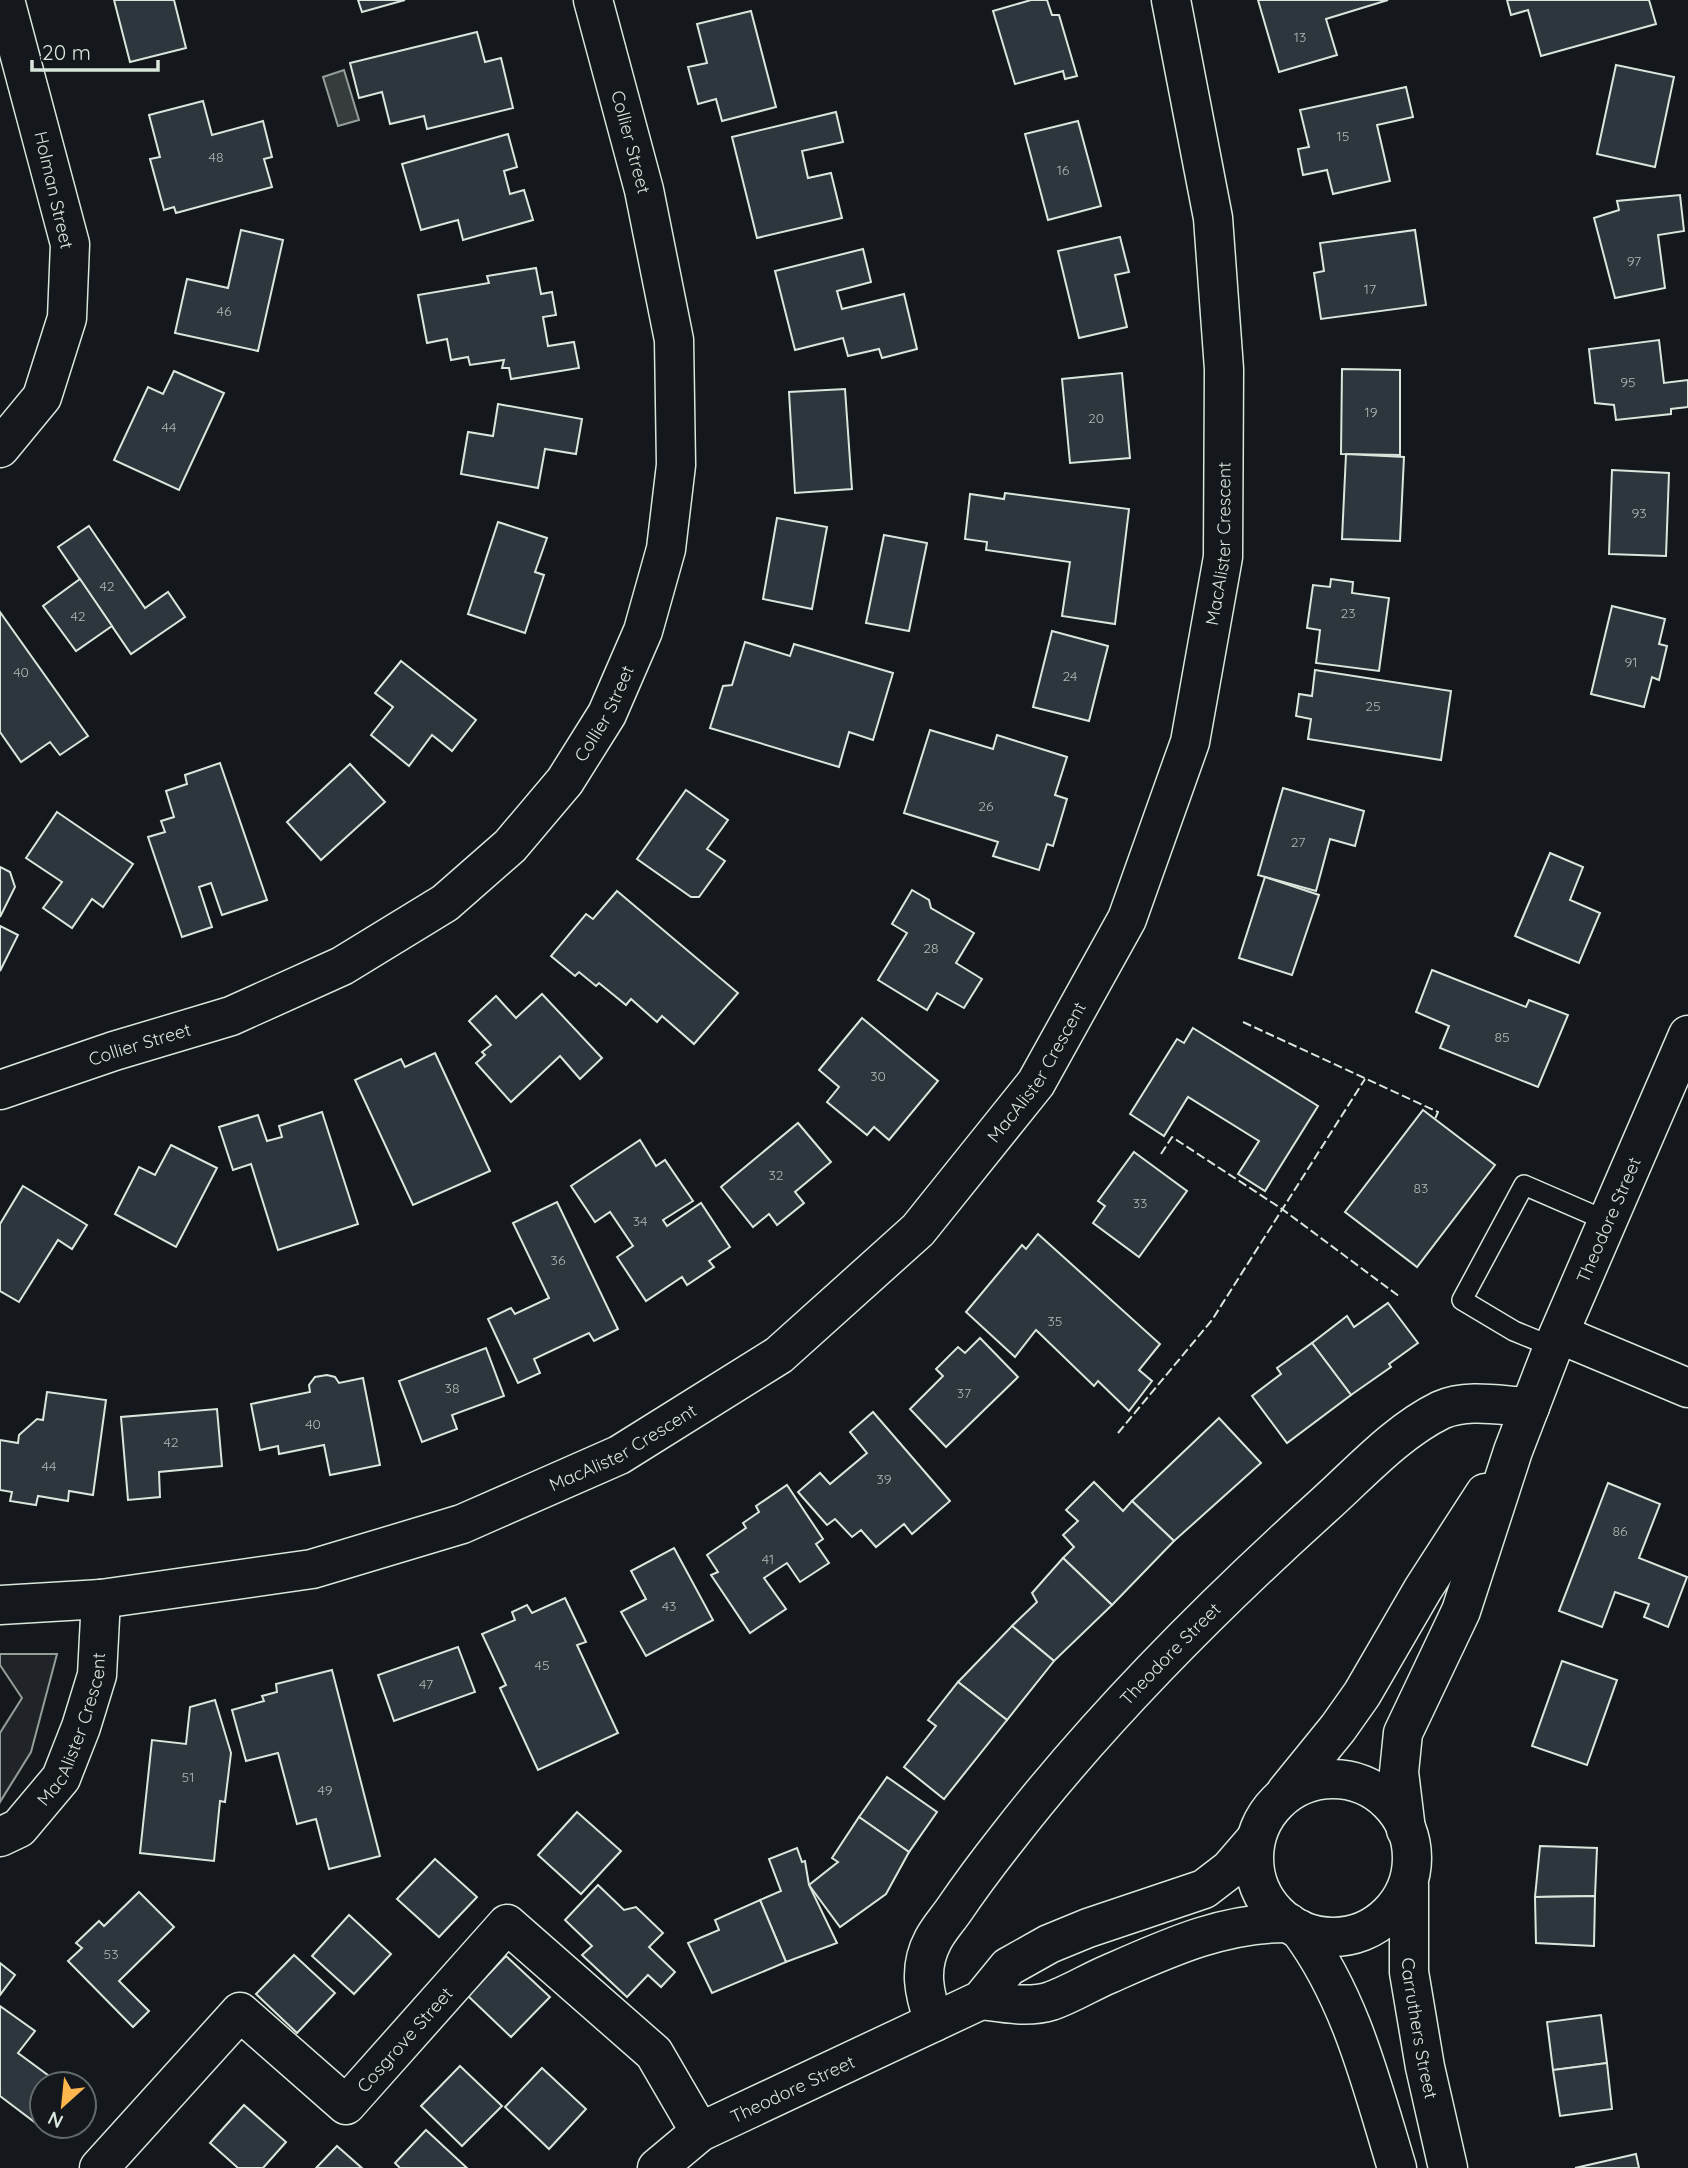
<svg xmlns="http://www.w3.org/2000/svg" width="1688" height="2168" font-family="Quicksand,sans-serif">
	<rect width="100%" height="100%" fill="#14181c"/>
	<path fill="#202428" stroke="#939e99" stroke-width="2" d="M0,1654H57L31,1752L0,1802V1733L22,1698L0,1665Z"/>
	<path fill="#363b3e" stroke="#939e99" stroke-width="2" d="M344,70L359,120L338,126L323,77Z"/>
	<g fill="#2c363c" stroke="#d8e6dc" stroke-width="2">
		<path d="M114,0H174L186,48L130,62Z"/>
		<path d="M358,0H405L362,12Z"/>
		<path d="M1031,0H1047L1052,15H1059L1077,76L1065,79L1063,71L1015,84L993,11Z"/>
		<path d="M1258,0H1388L1326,19L1337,55L1279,72Z"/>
		<path d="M1507,0H1649L1656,24L1541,56L1528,10L1511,15Z"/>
		<path d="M751,11L776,107L722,121L716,99L698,104L688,67L707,63L697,24Z"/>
		<path d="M477,32L485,62L501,58L513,108L427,129L424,116L390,124L382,92L359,98L350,63Z"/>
		<path d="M1616,65L1674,77L1655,167L1597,154Z"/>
		<path d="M1406,87L1413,117L1377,125L1390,181L1333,194L1327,170L1303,175L1298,149L1309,147L1300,110Z"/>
		<path d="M203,101L212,135L263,121L272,157L264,159L272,187L176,213L174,207L164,210L150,159L160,157L149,115Z"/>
		<path d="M836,112L843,142L802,151L808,178L831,173L842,218L757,238L732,137Z"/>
		<path d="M1078,121L1101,206L1048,220L1025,134Z"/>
		<path d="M508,134L517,167L504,171L510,194L524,190L533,220L463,240L458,220L421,230L402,164Z"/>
		<path d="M1680,195L1684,231L1658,235L1665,288L1615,298L1594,218L1619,210L1617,201Z"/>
		<path d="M241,230L283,240L258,351L175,333L187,279L228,288Z"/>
		<path d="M1415,230L1426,305L1321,319L1314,273L1324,271L1320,243Z"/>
		<path d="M1120,237L1129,272L1115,275L1127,327L1079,338L1058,251Z"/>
		<path d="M863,249L871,282L837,291L842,309L904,294L917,349L882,358L879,349L848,356L843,338L795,350L775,271Z"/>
		<path d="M536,268L541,294L552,292L556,315L543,317L548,346L574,342L579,368L511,379L509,368H502L504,360L470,365L468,357L451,360L447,339L427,343L418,295L489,283L487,276Z"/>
		<path d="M1659,340L1664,383L1688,380V407L1671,409V414L1616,420L1614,405L1595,403L1589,349Z"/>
		<path d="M1342,369L1400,370V455L1341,454Z"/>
		<path d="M174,371L224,393L179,490L114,460L148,387L163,394Z"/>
		<path d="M1122,373L1130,458L1070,463L1062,379Z"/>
		<path d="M845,389L852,489L795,493L789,392Z"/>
		<path d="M498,404L582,419L576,454L545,449L538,488L461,474L468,432L493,436Z"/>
		<path d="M1346,454L1404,457L1400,541L1342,539Z"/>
		<path d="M1612,470L1669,473L1666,556L1609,554Z"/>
		<path d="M1005,493L1129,509L1115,624L1062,616L1070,562L986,550L987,542L965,539L970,494L1004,499Z"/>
		<path d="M777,518L827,527L812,609L763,599Z"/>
		<path d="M498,522L547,538L535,572L544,575L525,633L468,614Z"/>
		<path d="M89,526L145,608L168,592L185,617L131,654L58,547Z"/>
		<path d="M884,535L927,543L909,631L866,623Z"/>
		<path d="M80,579L112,626L76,651L43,606Z"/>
		<path d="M1331,579L1353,582L1352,593L1389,598L1379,671L1316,663L1320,630L1307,628L1313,585L1330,587Z"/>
		<path d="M1612,606L1665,619L1659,644L1667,646L1659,680L1652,677L1644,707L1591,694Z"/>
		<path d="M0,612L88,736L60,755L50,742L21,762L0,732Z"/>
		<path d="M1052,631L1108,646L1089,721L1033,707Z"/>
		<path d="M745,642L790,656L794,644L893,673L873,740L849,732L839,767L710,728L723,686L732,685Z"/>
		<path d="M401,661L476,720L452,751L432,735L409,766L371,735L393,707L375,693Z"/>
		<path d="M1315,670L1451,691L1441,760L1308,739L1311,719L1296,716L1299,694L1312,696Z"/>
		<path d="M930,730L993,749L997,735L1067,757L1055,795L1067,799L1053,846L1047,844L1039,870L993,856L998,842L904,813Z"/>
		<path d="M220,763L267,900L222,915L211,883L199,887L212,927L182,937L148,837L165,832L161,821L174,817L166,791L187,784L185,775Z"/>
		<path d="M350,764L385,802L321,860L287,822Z"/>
		<path d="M1283,788L1364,811L1355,846L1330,839L1316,891L1258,875Z"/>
		<path d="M686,790L728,820L707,849L725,861L699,897H691L637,859Z"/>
		<path d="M57,812L133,864L103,907L92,899L72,928L43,908L62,882L26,858Z"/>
		<path d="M1550,853L1583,867L1570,900L1600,913L1579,963L1515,936Z"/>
		<path d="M0,867L10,872L15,887L0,917Z"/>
		<path d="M1265,877L1319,895L1292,975L1239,958Z"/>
		<path d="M912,890L929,900L931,908L974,933L956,963L982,979L964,1008L937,993L927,1010L878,980L907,933L892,924Z"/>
		<path d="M617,891L738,993L694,1044L662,1016L657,1022L631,999L626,1005L599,983L596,986L579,972L575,976L551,956L586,914L593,919Z"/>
		<path d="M0,926L18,935L0,971Z"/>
		<path d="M1432,970L1526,1007L1529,1000L1568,1015L1538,1087L1440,1048L1449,1026L1416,1012Z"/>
		<path d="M542,994L602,1058L580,1079L560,1056L511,1102L476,1063L485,1055L482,1052L491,1045L469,1021L496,996L516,1018Z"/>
		<path d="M862,1018L938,1081L889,1140L874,1127L867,1135L827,1102L839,1087L819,1070Z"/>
		<path d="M1193,1028L1318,1106L1265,1191L1238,1174L1259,1141L1188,1097L1164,1136L1130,1114L1177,1039L1184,1043Z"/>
		<path d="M435,1053L490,1171L413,1205L355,1080L401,1059L405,1067Z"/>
		<path d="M1423,1110L1495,1165L1417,1267L1345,1212Z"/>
		<path d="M322,1112L358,1224L278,1250L251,1164L233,1170L219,1127L258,1115L267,1141L282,1137L279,1126Z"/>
		<path d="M798,1123L831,1162L795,1192L804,1203L777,1225L769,1214L753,1227L721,1187Z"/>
		<path d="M640,1140L656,1166L665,1160L693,1201L663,1220L667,1226L701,1203L730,1247L709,1261L714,1267L687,1285L682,1277L646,1301L617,1257L633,1246L610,1212L595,1222L571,1186Z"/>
		<path d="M171,1145L217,1168L176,1247L115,1214L139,1167L155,1175Z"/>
		<path d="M1134,1152L1187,1191L1139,1257L1093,1223L1105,1206L1098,1201Z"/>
		<path d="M23,1186L87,1225L72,1249L58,1240L19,1302L0,1291V1224Z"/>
		<path d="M557,1202L618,1329L594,1341L589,1333L534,1359L540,1373L518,1383L488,1319L511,1308L515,1314L549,1298L513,1223Z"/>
		<path d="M1038,1234L1160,1344L1139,1370L1152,1381L1129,1411L1098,1381L1094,1386L1036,1330L1015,1357L966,1312L1022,1245L1026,1249Z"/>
		<path d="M1388,1303L1418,1343L1389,1364L1391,1367L1351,1395L1312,1343L1347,1316L1354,1327Z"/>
		<path d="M980,1338L1018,1377L946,1447L910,1409L943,1376L936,1369L958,1347L965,1353Z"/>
		<path d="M1312,1343L1351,1395L1287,1443L1252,1396L1281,1374L1277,1368Z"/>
		<path d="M486,1348L504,1396L452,1415L457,1429L422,1442L399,1381Z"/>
		<path d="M327,1375L335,1377L339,1383L363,1378L380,1465L330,1475L324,1445L279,1454L278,1446L260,1450L251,1404L310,1392L309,1385L315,1377Z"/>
		<path d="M47,1392L106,1400L93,1495L69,1491L68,1501L38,1496L36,1505L10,1501L12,1492L0,1490V1440L18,1443L19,1435L37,1419L43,1420Z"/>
		<path d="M217,1409L222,1466L159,1472L160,1497L128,1500L121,1417Z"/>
		<path d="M873,1412L950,1501L912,1534L904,1524L876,1547L861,1530L852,1537L835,1519L827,1525L798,1492L820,1473L830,1484L867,1453L850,1432Z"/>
		<path d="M1219,1418L1261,1463L1174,1541L1132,1501Z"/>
		<path d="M1094,1482L1123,1511L1132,1501L1174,1541L1112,1605L1063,1558L1074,1547L1063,1535L1078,1521L1066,1510Z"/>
		<path d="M1608,1483L1660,1504L1639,1558L1687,1577L1668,1627L1644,1617L1649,1604L1615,1592L1602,1627L1559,1611Z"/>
		<path d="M787,1485L823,1539L816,1544L829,1563L800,1582L787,1563L764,1578L786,1609L750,1633L711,1575L718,1572L707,1555L746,1528L743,1523L759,1512L756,1506Z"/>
		<path d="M674,1548L713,1620L646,1656L621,1612L646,1599L631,1571Z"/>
		<path d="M1063,1558L1112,1605L1054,1661L1012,1626L1037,1602L1032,1593Z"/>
		<path d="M565,1598L586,1642L577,1645L618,1733L538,1770L500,1688L506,1685L482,1634L515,1620L512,1612L527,1605L532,1613Z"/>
		<path d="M1012,1626L1054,1661L1007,1720L958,1682Z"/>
		<path d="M458,1647L475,1692L394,1721L378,1675Z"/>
		<path d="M1562,1661L1617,1680L1587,1765L1532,1746Z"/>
		<path d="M332,1670L380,1856L329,1869L316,1819L297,1824L278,1753L246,1761L232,1710L264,1701L262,1696L277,1692L276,1684Z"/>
		<path d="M958,1682L1007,1720L944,1799L904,1767L936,1726L928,1720Z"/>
		<path d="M215,1700L231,1753L225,1802L220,1801L214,1861L140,1853L152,1740L186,1744L190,1707Z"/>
		<path d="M887,1777L937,1812L909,1852L859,1817Z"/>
		<path d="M577,1812L621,1851L581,1894L538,1855Z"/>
		<path d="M859,1817L909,1852L886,1894L840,1927L809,1885L838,1862L832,1858Z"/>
		<path d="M1540,1846L1597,1848L1595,1896L1535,1897Z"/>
		<path d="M797,1848L802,1862L805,1861L809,1885L837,1943L786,1962L760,1900L781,1891L769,1859Z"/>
		<path d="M435,1859L477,1897L439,1937L397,1899Z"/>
		<path d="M598,1885L624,1910L636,1907L663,1933L649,1947L675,1972L661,1987L648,1975L627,1997L582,1955L592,1946L565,1920Z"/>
		<path d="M139,1892L174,1927L119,1981L149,2011L133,2027L68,1961L82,1948L76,1943L99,1921L104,1926Z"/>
		<path d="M1595,1896L1594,1946L1536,1943L1535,1897Z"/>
		<path d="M760,1900L786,1962L712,1993L688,1943L719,1930L715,1920Z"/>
		<path d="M349,1915L391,1954L354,1994L312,1956Z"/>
		<path d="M294,1955L335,1993L297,2033L256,1994Z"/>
		<path d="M506,1956L550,1997L511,2037L468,1996Z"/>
		<path d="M0,1963L15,1975L0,1995Z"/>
		<path d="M0,2006L35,2031L18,2053L60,2084H42V2126H48L45,2130L0,2096Z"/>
		<path d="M1601,2015L1607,2063L1553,2070L1547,2022Z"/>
		<path d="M1607,2063L1612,2109L1560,2116L1553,2070Z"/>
		<path d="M460,2066L502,2106L462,2146L421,2106Z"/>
		<path d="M542,2068L586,2109L549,2149L505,2107Z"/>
		<path d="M244,2105L286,2142L263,2168H238L210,2143Z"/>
		<path d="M426,2130L467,2168H400L395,2163Z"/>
		<path d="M337,2146L362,2168H316Z"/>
		<path d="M1636,2154L1639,2168H1575Z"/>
	</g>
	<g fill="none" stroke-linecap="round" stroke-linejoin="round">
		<g stroke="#d8e6dc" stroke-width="22">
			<path id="service" d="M1553,1347L1514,1331L1462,1300L1524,1185L1607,1221"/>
		</g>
		<g stroke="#d8e6dc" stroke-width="41">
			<g id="minor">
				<path d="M0,448L42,397L67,318L70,244L5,0"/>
				<path id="s1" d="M0,1090L114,1051L231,1016L342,966L445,903L510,846L565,781L607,714L643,631L666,549L676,465L674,340L644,190L593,0"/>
				<path d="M1559,1334L1688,1388"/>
				<path id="s2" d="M0,1605L101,1599L312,1569L462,1524L619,1455L779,1355L918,1230L1036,1083L1127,919L1190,742L1223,557L1224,369L1213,218L1171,0"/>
				<path id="s3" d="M0,1837L19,1828L61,1778L81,1727L97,1675L101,1599"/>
				<path id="s4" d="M934,2022C924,1994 918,1968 933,1940C938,1930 947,1920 954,1910C971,1885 989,1861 1008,1837C1101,1717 1209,1609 1322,1507C1359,1474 1396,1432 1441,1410C1468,1398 1502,1406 1530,1407"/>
				<path id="s5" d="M99,2168L240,2012L346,2105L507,1924L654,2053L700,2132"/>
			</g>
		</g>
		<g stroke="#d8e6dc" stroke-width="41">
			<g id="secondary">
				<circle cx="1333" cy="1858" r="79"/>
				<path d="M1286,1792L1338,1728L1362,1694L1423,1589L1485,1493"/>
				<path id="s6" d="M1406,1830L1399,1772L1403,1733L1461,1611L1513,1451L1553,1347L1688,1035"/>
				<path id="s7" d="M1409,1885V1972L1425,2067L1448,2168"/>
				<path d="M1299,1929C1351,1998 1372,2086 1397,2168"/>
				<path d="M981,2000C1003,2003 1029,2008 1051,2001C1071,1994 1090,1982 1109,1974C1168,1948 1224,1922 1289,1923"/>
				<path id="s8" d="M657,2168L700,2132L981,2000L1008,1967L1049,1944L1088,1928L1204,1889L1230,1869L1255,1840"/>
			</g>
		</g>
		<use href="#service" stroke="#14181c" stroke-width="19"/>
		<use href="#minor" stroke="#14181c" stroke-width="38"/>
		<use href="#secondary" stroke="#14181c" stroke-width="38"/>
		<g stroke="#d8e6dc" stroke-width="2" stroke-dasharray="9 3.5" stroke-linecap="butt">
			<path d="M1243,1022L1438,1112L1435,1119"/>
			<path d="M1161,1154L1172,1137L1282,1209L1400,1297"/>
			<path d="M1118,1433L1212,1320L1365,1079"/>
		</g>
	</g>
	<g text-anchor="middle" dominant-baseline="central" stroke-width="5" stroke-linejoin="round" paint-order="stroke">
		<g font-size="14" fill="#adbab4">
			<text x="1300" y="37">13</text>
			<text x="1343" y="136">15</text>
			<text x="216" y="157">48</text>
			<text x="1063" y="170">16</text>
			<text x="1634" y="261">97</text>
			<text x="1370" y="289">17</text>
			<text x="224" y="311">46</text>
			<text x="1628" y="382">95</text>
			<text x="1371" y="412">19</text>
			<text x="1096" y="418">20</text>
			<text x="169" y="427">44</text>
			<text x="1639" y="513">93</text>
			<text x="107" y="586">42</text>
			<text x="1348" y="613">23</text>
			<text x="78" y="616">42</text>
			<text x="1631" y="662">91</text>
			<text x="21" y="672">40</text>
			<text x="1070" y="676">24</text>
			<text x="1373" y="706">25</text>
			<text x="986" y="806">26</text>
			<text x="1298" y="842">27</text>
			<text x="931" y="948">28</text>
			<text x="1502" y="1037">85</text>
			<text x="878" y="1076">30</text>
			<text x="776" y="1175">32</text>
			<text x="1421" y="1188">83</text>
			<text x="1140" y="1203">33</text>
			<text x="640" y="1221">34</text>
			<text x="558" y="1260">36</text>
			<text x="1055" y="1321">35</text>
			<text x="452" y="1388">38</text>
			<text x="964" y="1393">37</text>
			<text x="313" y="1424">40</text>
			<text x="171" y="1442">42</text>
			<text x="49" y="1466">44</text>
			<text x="884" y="1479">39</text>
			<text x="1620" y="1531">86</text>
			<text x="768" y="1559">41</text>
			<text x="669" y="1606">43</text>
			<text x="542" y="1665">45</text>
			<text x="426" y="1684">47</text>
			<text x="188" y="1777">51</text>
			<text x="325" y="1790">49</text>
			<text x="111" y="1954">53</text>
		</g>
		<g font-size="18" fill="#d8e6dc" stroke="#14181c">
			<text transform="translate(631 142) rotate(75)">Collier Street</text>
			<text transform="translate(54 190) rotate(77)">Holman Street</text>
			<text stroke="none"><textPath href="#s2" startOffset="1783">MacAlister Crescent</textPath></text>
			<text stroke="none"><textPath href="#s1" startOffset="735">Collier Street</textPath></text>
			<text stroke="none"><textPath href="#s1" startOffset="147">Collier Street</textPath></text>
			<text stroke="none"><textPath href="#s2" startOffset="1216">MacAlister Crescent</textPath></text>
			<text stroke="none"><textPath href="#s6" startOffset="651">Theodore Street</textPath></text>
			<text stroke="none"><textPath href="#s2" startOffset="649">MacAlister Crescent</textPath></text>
			<text stroke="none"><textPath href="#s4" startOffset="457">Theodore Street</textPath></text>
			<text stroke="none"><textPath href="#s3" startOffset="136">MacAlister Crescent</textPath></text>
			<text stroke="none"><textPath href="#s7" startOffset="144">Carruthers Street</textPath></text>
			<text stroke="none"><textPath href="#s5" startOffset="439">Cosgrove Street</textPath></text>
			<text stroke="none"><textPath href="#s8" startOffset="158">Theodore Street</textPath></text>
		</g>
	</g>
	<g transform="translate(63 2105) rotate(207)"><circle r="33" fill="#14181c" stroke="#626a69" stroke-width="2"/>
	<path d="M0-5L12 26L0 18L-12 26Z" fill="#ffb74d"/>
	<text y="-10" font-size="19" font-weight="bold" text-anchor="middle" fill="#d8e6dc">N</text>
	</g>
	<path d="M32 60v10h126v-10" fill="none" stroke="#d8e6dc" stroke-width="3.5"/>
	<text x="42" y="60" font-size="21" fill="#d8e6dc" stroke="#14181c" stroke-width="5" paint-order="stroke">20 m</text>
</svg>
